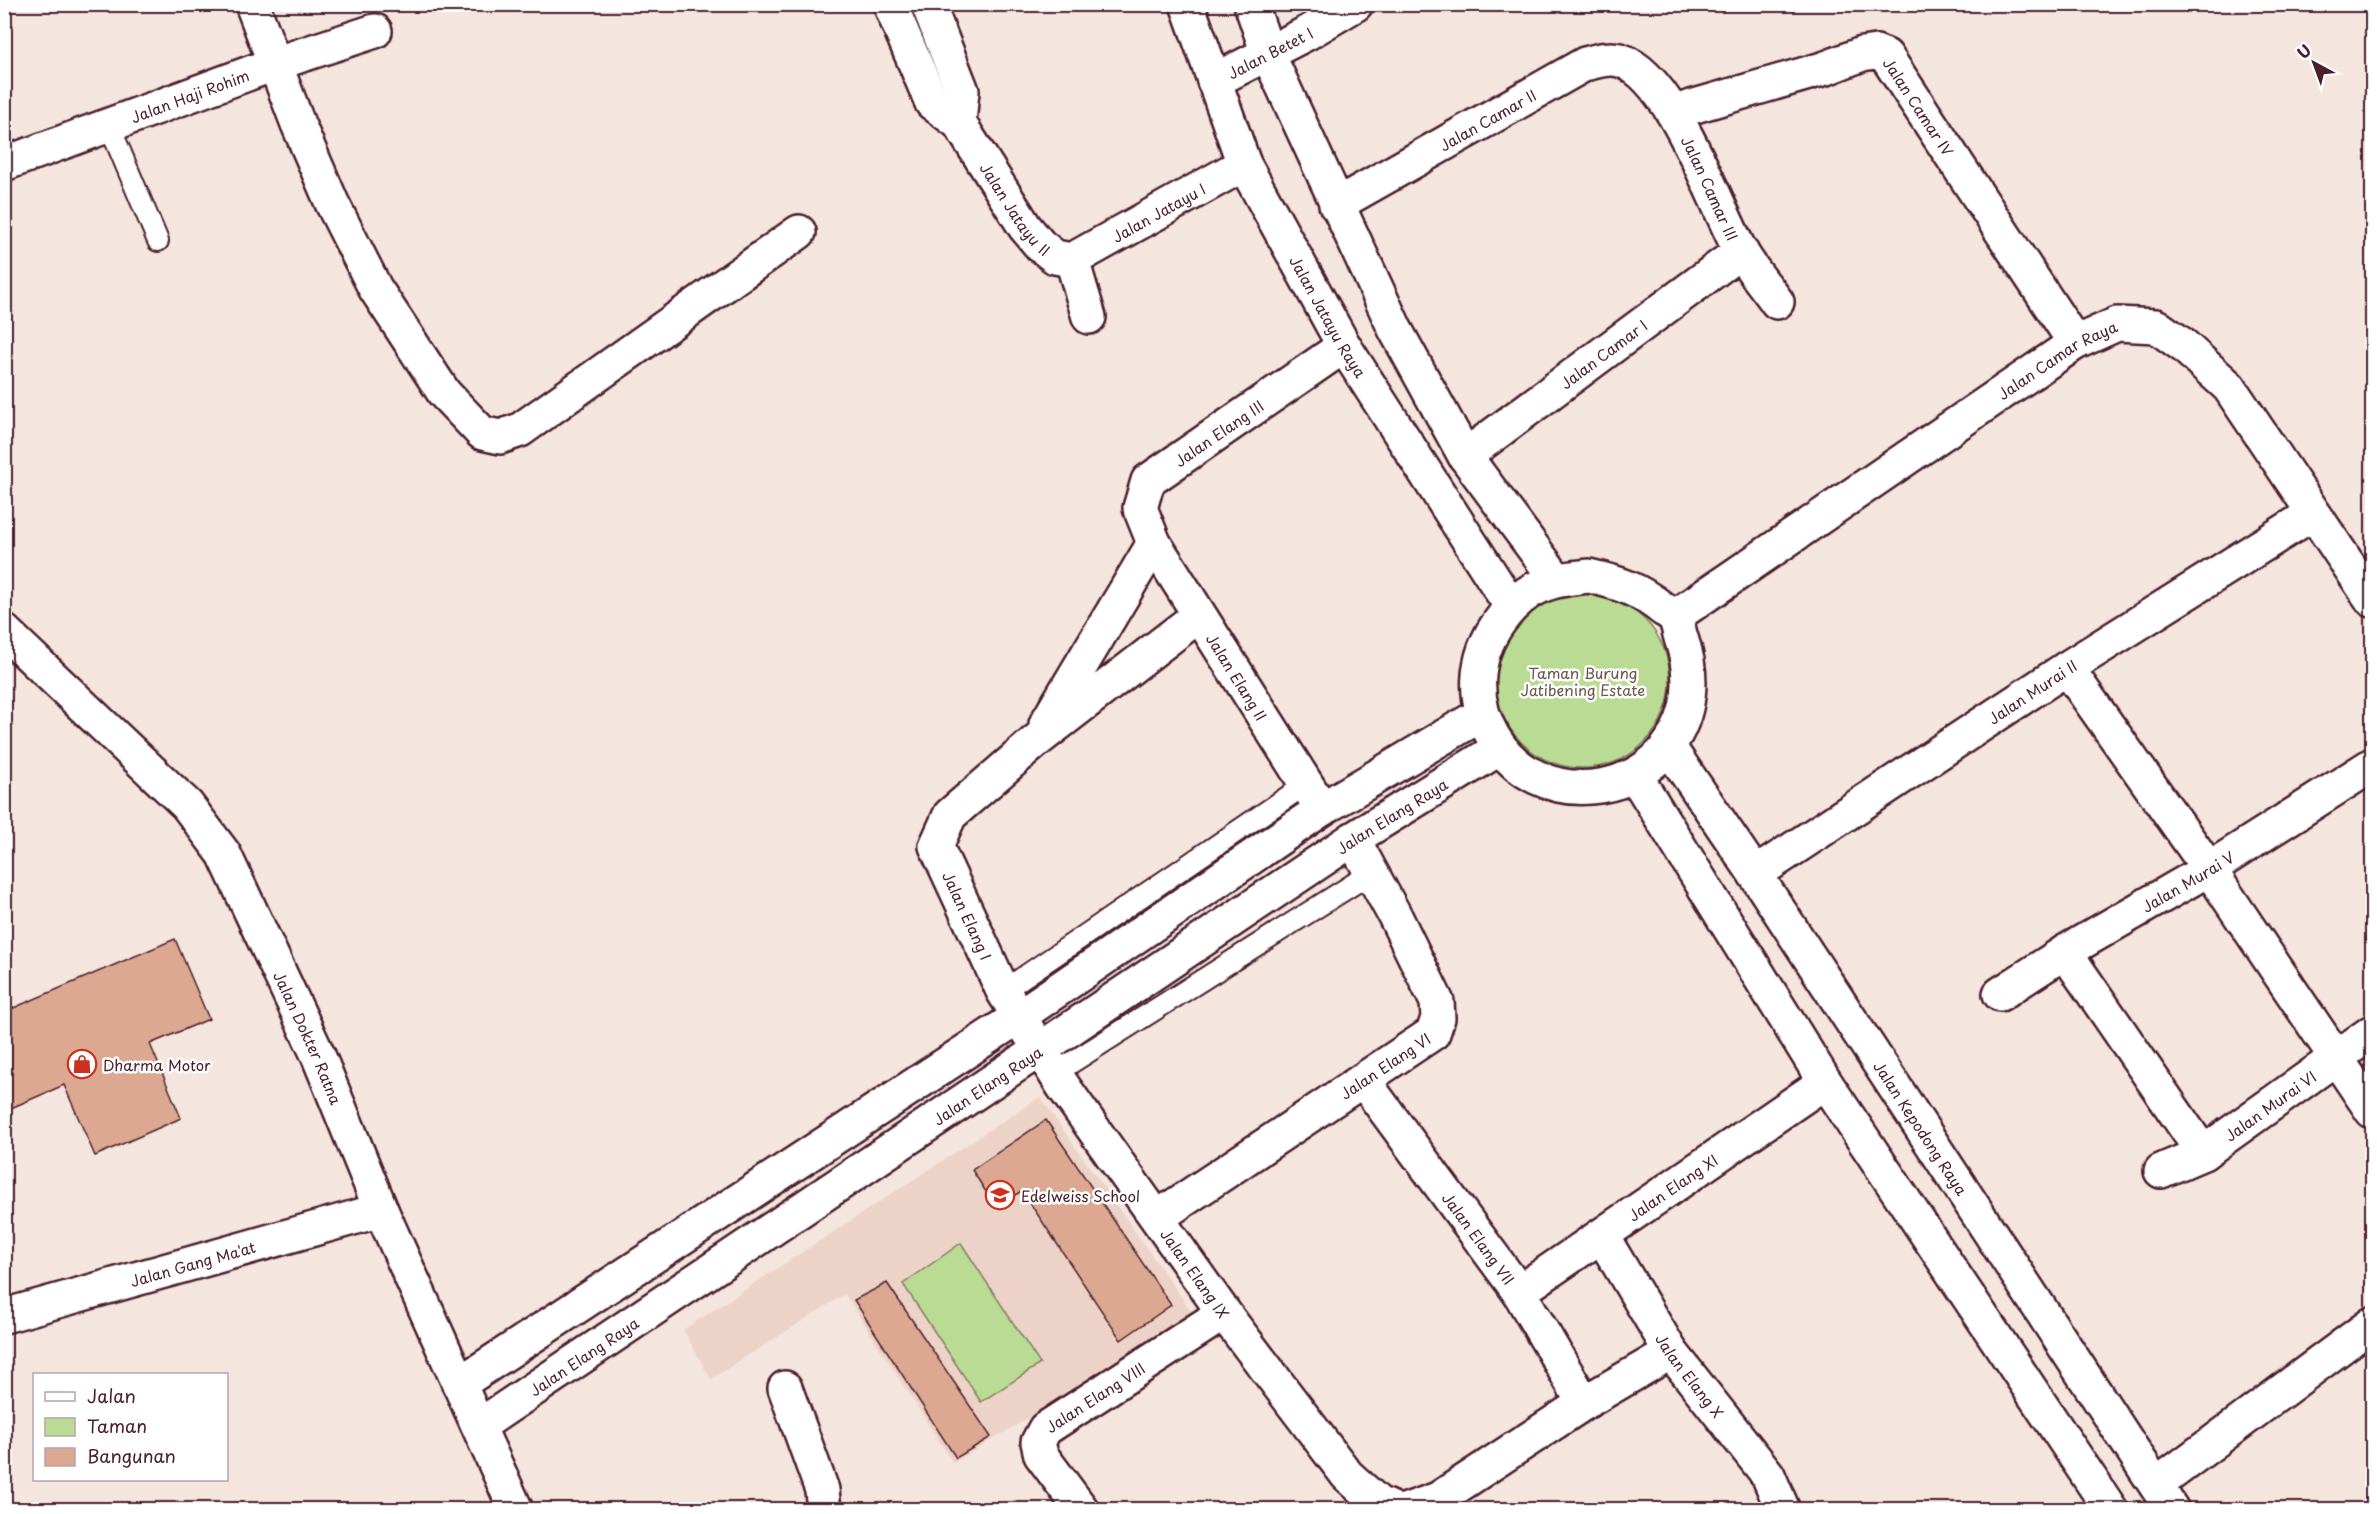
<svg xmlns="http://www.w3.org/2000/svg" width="2377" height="1514" font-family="'Playpen Sans',sans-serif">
	<rect width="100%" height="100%" fill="#f4e5de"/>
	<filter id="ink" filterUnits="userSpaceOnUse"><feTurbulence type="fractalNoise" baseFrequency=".0167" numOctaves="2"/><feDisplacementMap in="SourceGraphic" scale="12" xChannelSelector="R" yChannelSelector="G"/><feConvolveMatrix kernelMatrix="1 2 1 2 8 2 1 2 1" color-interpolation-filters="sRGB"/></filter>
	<g filter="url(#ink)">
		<path fill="#edd3c7" d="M1040,1097L1196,1318L953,1463L845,1294L711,1379L683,1330Z"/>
		<g fill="#badb94" stroke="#827d60" stroke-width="1.5">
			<circle cx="1583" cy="681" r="87"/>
			<path d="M961,1243L1040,1364L981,1402L903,1284Z"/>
		</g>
		<g fill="#dca891" stroke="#4a1f2b" stroke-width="1.5">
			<path d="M175,939L209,1019L150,1044L181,1118L95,1156L64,1085L4,1111V1012Z"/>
			<path d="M1046,1120L1171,1305L1121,1340L1022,1191L995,1206L972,1170Z"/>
			<path d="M887,1283L991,1437L956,1458L854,1300Z"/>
		</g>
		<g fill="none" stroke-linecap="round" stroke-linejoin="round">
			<g stroke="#4a1f2b" stroke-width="24">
				<g id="lane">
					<path d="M109,125L158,241"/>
					<path d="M1003,991L1305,785"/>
					<path d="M1055,1073L1371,873"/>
				</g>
			</g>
			<g stroke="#4a1f2b" stroke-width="38">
				<g id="street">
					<path d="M252,4L298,124L332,203L375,288L444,393L482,433L500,437L520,430L799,232"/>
					<path id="s1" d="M890,4L932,103L959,123L1025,227L1040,245L1055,257L1072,260L1089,317"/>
					<path d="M928,4L962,91L959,123"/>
					<path id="s2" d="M1187,4L1244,164L1344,346L1511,606"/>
					<path d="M1251,4L1268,54L1395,329L1465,456L1557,580"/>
					<path id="s3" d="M1214,81L1309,32L1356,4"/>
					<path id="s4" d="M1674,112L1826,68L1862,54L1876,52L1886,56L2075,343"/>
					<path id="s5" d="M4,164L274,64L375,31"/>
					<path id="s6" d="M1336,205L1585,64C1597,61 1608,57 1620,60C1673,77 1714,203 1740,250C1750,268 1765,285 1777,302"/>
					<path id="s7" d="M1072,260L1244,164"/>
					<path id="s8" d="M1465,456L1741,251"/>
					<path d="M1589,576C1620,583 1638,589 1663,609C1666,611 1672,614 1674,617C1678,622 1679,632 1681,638C1694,675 1692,714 1668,746C1652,768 1626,782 1600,786C1505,801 1444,696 1500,621C1511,606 1523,593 1541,586C1556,579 1573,578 1589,576Z"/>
					<path id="s9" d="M1199,615L1036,741L950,815L936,846L1003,991L1063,1086L1224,1313L1347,1475L1378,1503L1394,1510"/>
					<path id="s10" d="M1674,617L2075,343L2117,324L2156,326L2184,346L2229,387L2372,600"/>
					<path d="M2067,668L2209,869L2372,1111"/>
					<path d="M1046,724L1154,543"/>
					<path id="s11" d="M1668,746L1755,874L2172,1510"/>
					<path d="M1635,775L1825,1082L2111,1510"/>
					<path id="s12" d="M1322,809L1154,543L1140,508L1148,481L1344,346"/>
					<path id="s13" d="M1755,874L2067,668L2312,514"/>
					<path d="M2065,952L2203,1153"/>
					<path id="s14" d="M2000,994L2065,952L2209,869L2372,765"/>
					<path id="s15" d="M1363,1080L1519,1292L1584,1403"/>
					<path id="s16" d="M2161,1171L2203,1153L2372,1032"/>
					<path id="s17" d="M1158,1217L1433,1033L1438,1018L1437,1002L1395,916L1353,839"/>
					<path id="s18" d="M1602,1236L1671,1352L1768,1475L1783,1510"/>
					<path id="s19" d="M1519,1292L1825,1082"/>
					<path id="s20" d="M4,1316L381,1210"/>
					<path d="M459,1384L1018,1017L1322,809L1482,714"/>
					<path d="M785,1388L822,1490L824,1510"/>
					<path id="s21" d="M479,1426L1353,839L1500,748"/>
					<path d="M2156,1485L2372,1324"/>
					<path id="s22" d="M1082,1510L1041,1455L1038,1442L1045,1429L1224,1313"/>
					<path d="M1407,1510L1438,1499L1584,1403L1671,1352"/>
				</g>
			</g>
			<g stroke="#4a1f2b" stroke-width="38">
				<g id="secondary">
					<path id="s23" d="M4,631L187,805L224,854L318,1055L381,1210L516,1510"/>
				</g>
			</g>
			<use href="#lane" stroke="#fff" stroke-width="20"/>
			<use href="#street" stroke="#fff" stroke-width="33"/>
			<use href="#secondary" stroke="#fff" stroke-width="33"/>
		</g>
	</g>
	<defs>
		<g id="shop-ring" transform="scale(1.5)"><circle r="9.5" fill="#fff" stroke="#c8321e" stroke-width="1.5"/><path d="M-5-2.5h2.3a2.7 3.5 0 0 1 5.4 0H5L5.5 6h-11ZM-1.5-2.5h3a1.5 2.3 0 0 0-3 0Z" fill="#c8321e"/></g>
		<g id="school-ring" transform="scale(1.5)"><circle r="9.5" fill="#fff" stroke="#c8321e" stroke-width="1.5"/><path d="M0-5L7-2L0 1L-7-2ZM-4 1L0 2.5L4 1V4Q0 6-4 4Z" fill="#c8321e"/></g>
	</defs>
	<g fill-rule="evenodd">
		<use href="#shop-ring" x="82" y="1064"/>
		<use href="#school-ring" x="1000" y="1195"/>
	</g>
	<g text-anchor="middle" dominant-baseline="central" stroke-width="5" stroke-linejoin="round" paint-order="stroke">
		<g font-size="15" fill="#4a1f2b" stroke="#fff">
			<text stroke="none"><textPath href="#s3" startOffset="63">Jalan Betet I</textPath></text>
			<text stroke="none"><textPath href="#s5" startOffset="198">Jalan Haji Rohim</textPath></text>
			<text stroke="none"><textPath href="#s4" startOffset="282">Jalan Camar IV</textPath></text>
			<text stroke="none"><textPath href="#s6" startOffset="174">Jalan Camar II</textPath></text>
			<text stroke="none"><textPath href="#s6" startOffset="482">Jalan Camar III</textPath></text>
			<text stroke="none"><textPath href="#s1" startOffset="244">Jalan Jatayu II</textPath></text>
			<text stroke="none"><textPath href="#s7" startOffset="99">Jalan Jatayu I</textPath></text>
			<text stroke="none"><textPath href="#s2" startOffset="344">Jalan Jatayu Raya</textPath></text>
			<text stroke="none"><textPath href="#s8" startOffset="172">Jalan Camar I</textPath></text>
			<text stroke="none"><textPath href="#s10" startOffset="462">Jalan Camar Raya</textPath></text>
			<text stroke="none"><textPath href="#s12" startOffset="466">Jalan Elang III</textPath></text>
			<text transform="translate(1237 677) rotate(58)">Jalan Elang II</text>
			<text stroke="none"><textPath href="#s13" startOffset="332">Jalan Murai II</textPath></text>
			<text stroke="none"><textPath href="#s21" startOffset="1098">Jalan Elang Raya</textPath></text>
			<text stroke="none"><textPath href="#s14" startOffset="219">Jalan Murai V</textPath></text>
			<text stroke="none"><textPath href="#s9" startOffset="430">Jalan Elang I</textPath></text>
			<text stroke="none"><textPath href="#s23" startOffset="516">Jalan Dokter Ratna</textPath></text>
			<text stroke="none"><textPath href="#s17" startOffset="273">Jalan Elang VI</textPath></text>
			<text stroke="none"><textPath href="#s21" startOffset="612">Jalan Elang Raya</textPath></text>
			<text stroke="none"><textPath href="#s16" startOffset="128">Jalan Murai VI</textPath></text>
			<text stroke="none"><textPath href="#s11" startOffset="458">Jalan Kepodong Raya</textPath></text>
			<text stroke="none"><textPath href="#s19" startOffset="186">Jalan Elang XI</textPath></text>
			<text stroke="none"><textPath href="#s15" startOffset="196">Jalan Elang VII</textPath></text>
			<text stroke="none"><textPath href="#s20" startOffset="196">Jalan Gang Ma'at</textPath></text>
			<text stroke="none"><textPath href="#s9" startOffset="855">Jalan Elang IX</textPath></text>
			<text stroke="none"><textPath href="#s21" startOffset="126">Jalan Elang Raya</textPath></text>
			<text stroke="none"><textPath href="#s18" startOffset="165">Jalan Elang X</textPath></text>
			<text stroke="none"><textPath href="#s22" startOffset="156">Jalan Elang VIII</textPath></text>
		</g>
		<g font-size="15" fill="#6c574a" stroke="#fff">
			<text x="1583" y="672">Taman Burung<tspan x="1583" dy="17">Jatibening Estate</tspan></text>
		</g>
		<g font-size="15" fill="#4a1f2b" stroke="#fff" text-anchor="start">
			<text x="103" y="1064">Dharma Motor</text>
			<text x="1021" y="1195">Edelweiss School</text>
		</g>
	</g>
	<rect width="2377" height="1514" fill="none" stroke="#fff" stroke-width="24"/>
	<rect x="12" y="12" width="2353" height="1490" fill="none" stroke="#4a1f2b" stroke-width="2" filter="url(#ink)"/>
	<rect x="33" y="1373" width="195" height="108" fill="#ffffff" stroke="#b7a5aa" stroke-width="1.5"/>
	<rect x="45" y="1392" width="30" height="9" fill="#ffffff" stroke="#b7a5aa" stroke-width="1.5"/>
	<text x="87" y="1403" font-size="18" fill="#4a1f2b">Jalan</text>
	<rect x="45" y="1418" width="30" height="18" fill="#badb94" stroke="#b7a5aa" stroke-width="1.5"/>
	<text x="87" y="1433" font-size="18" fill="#4a1f2b">Taman</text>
	<rect x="45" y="1448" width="30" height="18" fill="#dca891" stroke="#b7a5aa" stroke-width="1.5"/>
	<text x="87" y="1463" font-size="18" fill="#4a1f2b">Bangunan</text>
	<g transform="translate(2314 63) rotate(319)" stroke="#ffffff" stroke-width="4.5" paint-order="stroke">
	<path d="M0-4.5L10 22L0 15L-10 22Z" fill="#4a1f2b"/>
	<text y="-9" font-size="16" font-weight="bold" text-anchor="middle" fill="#4a1f2b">U</text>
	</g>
</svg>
